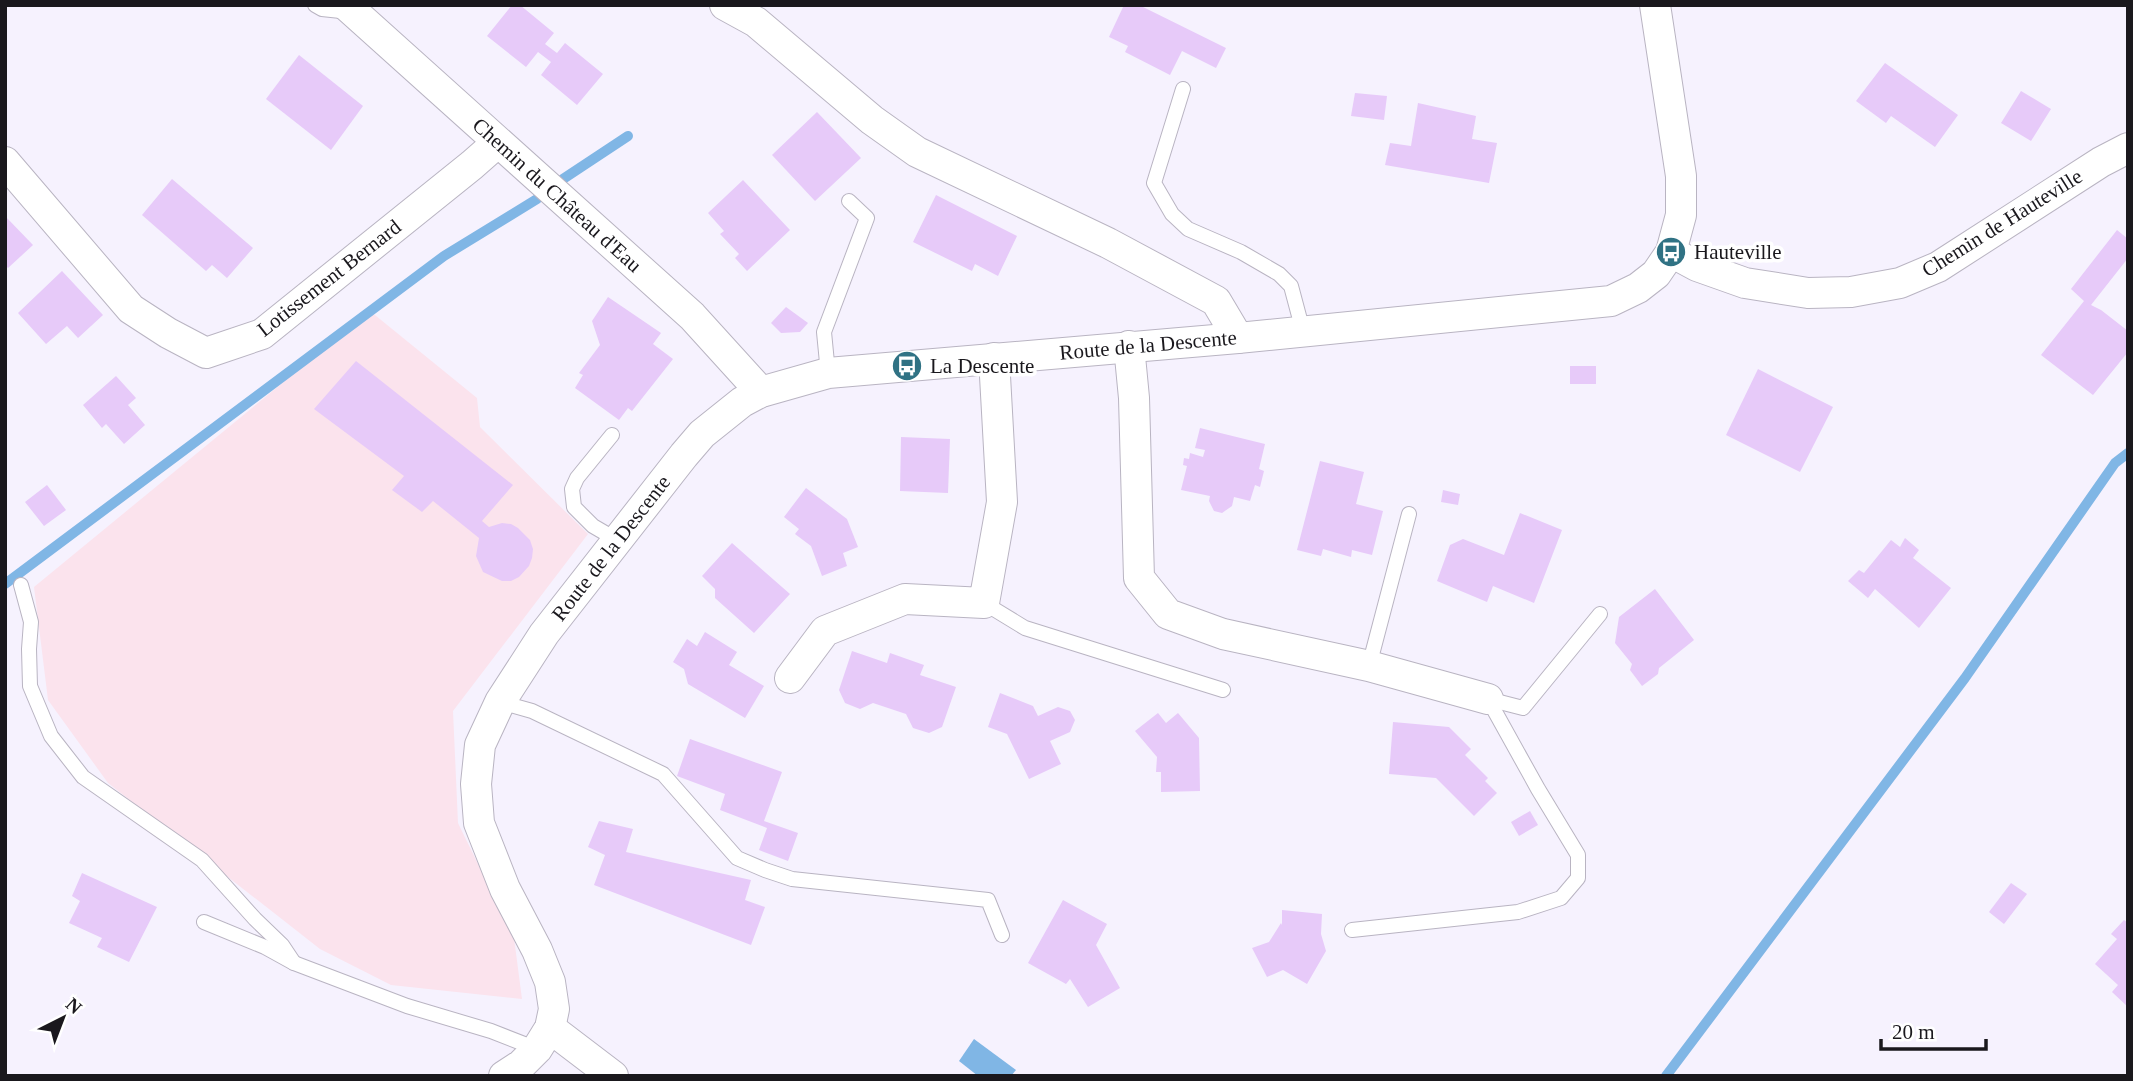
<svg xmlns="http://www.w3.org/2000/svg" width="2133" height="1081" font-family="Georgia,serif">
	<rect width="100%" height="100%" fill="#f6f2fe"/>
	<path fill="#fbe3ed" d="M370,311L477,398L480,427L588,534L453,711L458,823L514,938L522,999L391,985L320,949L108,783L48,700L34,587Z"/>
	<path fill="#80b6e5" d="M974,1039L1016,1070L1011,1076H978L959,1061Z"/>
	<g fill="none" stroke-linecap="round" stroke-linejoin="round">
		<g stroke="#80b6e5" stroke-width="10">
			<path d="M563,179L628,136"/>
			<path d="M5,584L444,256L537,199"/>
			<path d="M1666,1076L1965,678L2115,463L2128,453"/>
		</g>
	</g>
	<g fill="#e7caf9">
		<path d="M512,5H520L554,33L545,44L557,53L565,43L603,74L577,105L541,75L551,62L538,52L526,67L487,36Z"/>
		<path d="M1124,5H1139L1226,48L1216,68L1182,51L1170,75L1125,52L1128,46L1109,37Z"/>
		<path d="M299,55L363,106L331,150L266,99Z"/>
		<path d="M1885,63L1958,115L1935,147L1891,116L1886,123L1856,101Z"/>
		<path d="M2021,91L2051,109L2031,141L2001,123Z"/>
		<path d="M1355,93L1387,96L1384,120L1351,116Z"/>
		<path d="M1418,103L1476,116L1472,139L1497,143L1489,183L1385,165L1390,143L1411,146Z"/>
		<path d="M817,112L861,158L815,201L772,155Z"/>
		<path d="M172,179L253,248L227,278L212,265L206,271L142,215Z"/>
		<path d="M743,180L790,230L747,271L735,258L739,254L720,234L724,231L708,213Z"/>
		<path d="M936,195L1017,236L998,276L975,264L972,271L913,242Z"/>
		<path d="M5,216L33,245L8,268L5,265Z"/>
		<path d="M2117,230L2128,239V258L2091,305L2101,310L2128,331V352L2093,395L2041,355L2084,301L2071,289Z"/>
		<path d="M62,271L103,315L78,338L67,326L46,344L18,313Z"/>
		<path d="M608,297L661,333L653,344L673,359L632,411L628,408L619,420L575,388L583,375L579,373L600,345L592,321Z"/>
		<path d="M786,307L808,323L800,332L781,333L771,323Z"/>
		<path d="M356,361L513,485L482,521L489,527L502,523L511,524L518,528L530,540L533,549L532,558L529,566L519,577L511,581H502L483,572L476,556L479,538L433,501L422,512L392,490L404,476L314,409Z"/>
		<rect x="1570" y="366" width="26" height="18"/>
		<path d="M1758,369L1833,407L1800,472L1726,435Z"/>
		<path d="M116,376L136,398L128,405L145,425L124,444L106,424L102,428L83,405Z"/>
		<path d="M1200,428L1265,444L1259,469L1264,471L1260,487L1255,485L1250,501L1234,497L1232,506L1222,513L1214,511L1209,501L1210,496L1181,490L1187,466L1183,465L1184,458L1189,459L1190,453L1203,457L1205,450L1195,448Z"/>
		<path d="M901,437L950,439L948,493L900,491Z"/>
		<path d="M1320,461L1364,472L1356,504L1383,511L1372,555L1352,550L1351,557L1323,549L1321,556L1297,550Z"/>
		<path d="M47,485L66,510L44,526L25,502Z"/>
		<path d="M806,488L847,519L858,547L843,553L847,566L822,576L811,546L795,534L799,529L784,517Z"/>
		<path d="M1443,490L1460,494L1458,505L1441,502Z"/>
		<path d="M1520,513L1562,530L1534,603L1493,586L1487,602L1437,581L1450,545L1463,539L1504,555Z"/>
		<path d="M1905,538L1919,550L1913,558L1951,588L1919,628L1875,589L1868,598L1848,581L1859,570L1864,573L1891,540L1900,547Z"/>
		<path d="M732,543L790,594L754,633L715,598V589L702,576Z"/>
		<path d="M1655,589L1694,640L1659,668L1658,674L1642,686L1630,670L1632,664L1615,643L1619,617Z"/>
		<path d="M705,632L737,652L729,665L764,686L745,718L688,684L684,669L673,662L687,639L697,646Z"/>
		<path d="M852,651L887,663L890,653L924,665L920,675L956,687L942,727L929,733L913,728L906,714L873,703L860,709L845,703L839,690Z"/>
		<path d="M1000,693L1033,706L1038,716L1058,707L1070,711L1075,720L1070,732L1050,741L1061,764L1029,779L1007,734L988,727Z"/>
		<path d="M1158,713L1166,723L1178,713L1199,738L1200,791L1161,792V772H1156L1157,757L1135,731Z"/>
		<path d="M1393,722L1449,727L1471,749L1465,755L1488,778L1485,781L1497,793L1474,816L1436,778L1389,774Z"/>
		<path d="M690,739L782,772L764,821L798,833L788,861L759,850L767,828L720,810L725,794L677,776Z"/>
		<path d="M1530,811L1538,825L1519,836L1511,822Z"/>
		<path d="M599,821L633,829L626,852L751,880L745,900L765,907L751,945L594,885L605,855L588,847Z"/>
		<path d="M82,873L157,907L129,962L97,947L102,938L69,923L80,901L72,896Z"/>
		<path d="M2011,883L2027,894L2004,924L1989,912Z"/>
		<path d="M1063,900L1107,924L1096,945L1120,988L1088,1007L1070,979L1066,984L1028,963Z"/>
		<path d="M1282,910L1322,914L1321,934L1326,951L1307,984L1283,970L1267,977L1252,948L1269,942L1281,923L1282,925Z"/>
		<path d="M2124,920L2128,923V1007L2112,992L2118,985L2095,964L2117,939L2111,934Z"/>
	</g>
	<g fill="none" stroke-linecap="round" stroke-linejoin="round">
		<g stroke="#b9b4c2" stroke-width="16">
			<g id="service">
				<path d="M315,5L322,9L350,12"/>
				<path d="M1183,89L1154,183L1172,214L1188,229L1241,252L1279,274L1291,286L1303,331"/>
				<path d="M828,373L824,332L867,218L849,201"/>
				<path d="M612,435L577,478L572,489L574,507L593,526L617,540"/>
				<path d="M21,585L31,622L29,649L30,686L51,736L83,777L202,860L255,919L282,945L294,963"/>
				<path d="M984,603L1025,628L1223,690"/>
				<path d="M1369,666L1409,514"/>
				<path d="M1488,699L1523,708L1600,614"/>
				<path d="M500,702L532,711L663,774L737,858L765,870L792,879L988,900L1002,935"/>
				<path d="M204,922L265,947L294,963L407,1006L491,1031L537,1049"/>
				<path d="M1352,930L1518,912L1561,898L1578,878V855L1538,789L1488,699"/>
			</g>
		</g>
		<g stroke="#b9b4c2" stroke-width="32">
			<g id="minor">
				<path d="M346,5L692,316L761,392"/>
				<path d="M725,5L756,22L872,120L917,152L1108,243L1216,301L1238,338"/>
				<path d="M5,162L131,309L168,333L206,353L262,334L472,165L497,143"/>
				<path d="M1671,252L1697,266L1745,283L1808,293L1851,292L1900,283L1938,267L2101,162L2128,148"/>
				<path d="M1129,346L1134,398L1139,578L1168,614L1223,634L1369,666L1488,699"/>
				<path d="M790,678L825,631L905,599L984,603L1002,502L994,358"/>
				<path d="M550,1028L613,1076"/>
				<path d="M504,1076L521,1065L537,1049L550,1028L554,1009L550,982L537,950L505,889L479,823L476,784L480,745L500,702L544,634L684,455L702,434L742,402L761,392L828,373L1238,338L1611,301L1638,288L1656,274L1671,252L1681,215V176L1655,5"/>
			</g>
		</g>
		<use href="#service" stroke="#fff" stroke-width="14"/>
		<use href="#minor" stroke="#fff" stroke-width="30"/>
	</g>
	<defs>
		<g id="bus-disc" transform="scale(1.575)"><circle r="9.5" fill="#307284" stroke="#fff"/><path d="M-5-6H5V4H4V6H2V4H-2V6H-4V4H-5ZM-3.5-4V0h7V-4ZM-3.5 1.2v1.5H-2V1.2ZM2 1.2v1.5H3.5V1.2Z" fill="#fff"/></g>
	</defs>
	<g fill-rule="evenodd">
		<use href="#bus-disc" x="1671" y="252"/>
		<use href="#bus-disc" x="907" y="366"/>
	</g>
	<g text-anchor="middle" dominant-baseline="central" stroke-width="7" stroke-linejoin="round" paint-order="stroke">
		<g font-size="21" fill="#1a181d" stroke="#fff">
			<text transform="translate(557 195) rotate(42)">Chemin du Château d'Eau</text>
			<text transform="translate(2002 223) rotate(-32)">Chemin de Hauteville</text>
			<text transform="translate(329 278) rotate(-38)">Lotissement Bernard</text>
			<text transform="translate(1148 345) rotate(-5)">Route de la Descente</text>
			<text transform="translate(611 548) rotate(-52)">Route de la Descente</text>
		</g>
		<g font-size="21" fill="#1a181d" stroke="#fff" text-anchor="start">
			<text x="1694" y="252">Hauteville</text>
			<text x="930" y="366">La Descente</text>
		</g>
	</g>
	<rect width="2133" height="1081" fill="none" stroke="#1a181d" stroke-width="14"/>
	<g transform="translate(63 1018) rotate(42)" stroke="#ffffff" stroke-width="5" paint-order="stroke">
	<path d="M0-5L12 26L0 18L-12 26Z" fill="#1a181d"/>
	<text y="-10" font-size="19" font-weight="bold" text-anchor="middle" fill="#1a181d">N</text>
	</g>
	<path d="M1881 1039v10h105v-10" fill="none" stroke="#1a181d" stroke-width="3.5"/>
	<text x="1892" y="1039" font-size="21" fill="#1a181d" stroke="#ffffff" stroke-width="5" paint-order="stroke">20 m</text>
</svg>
